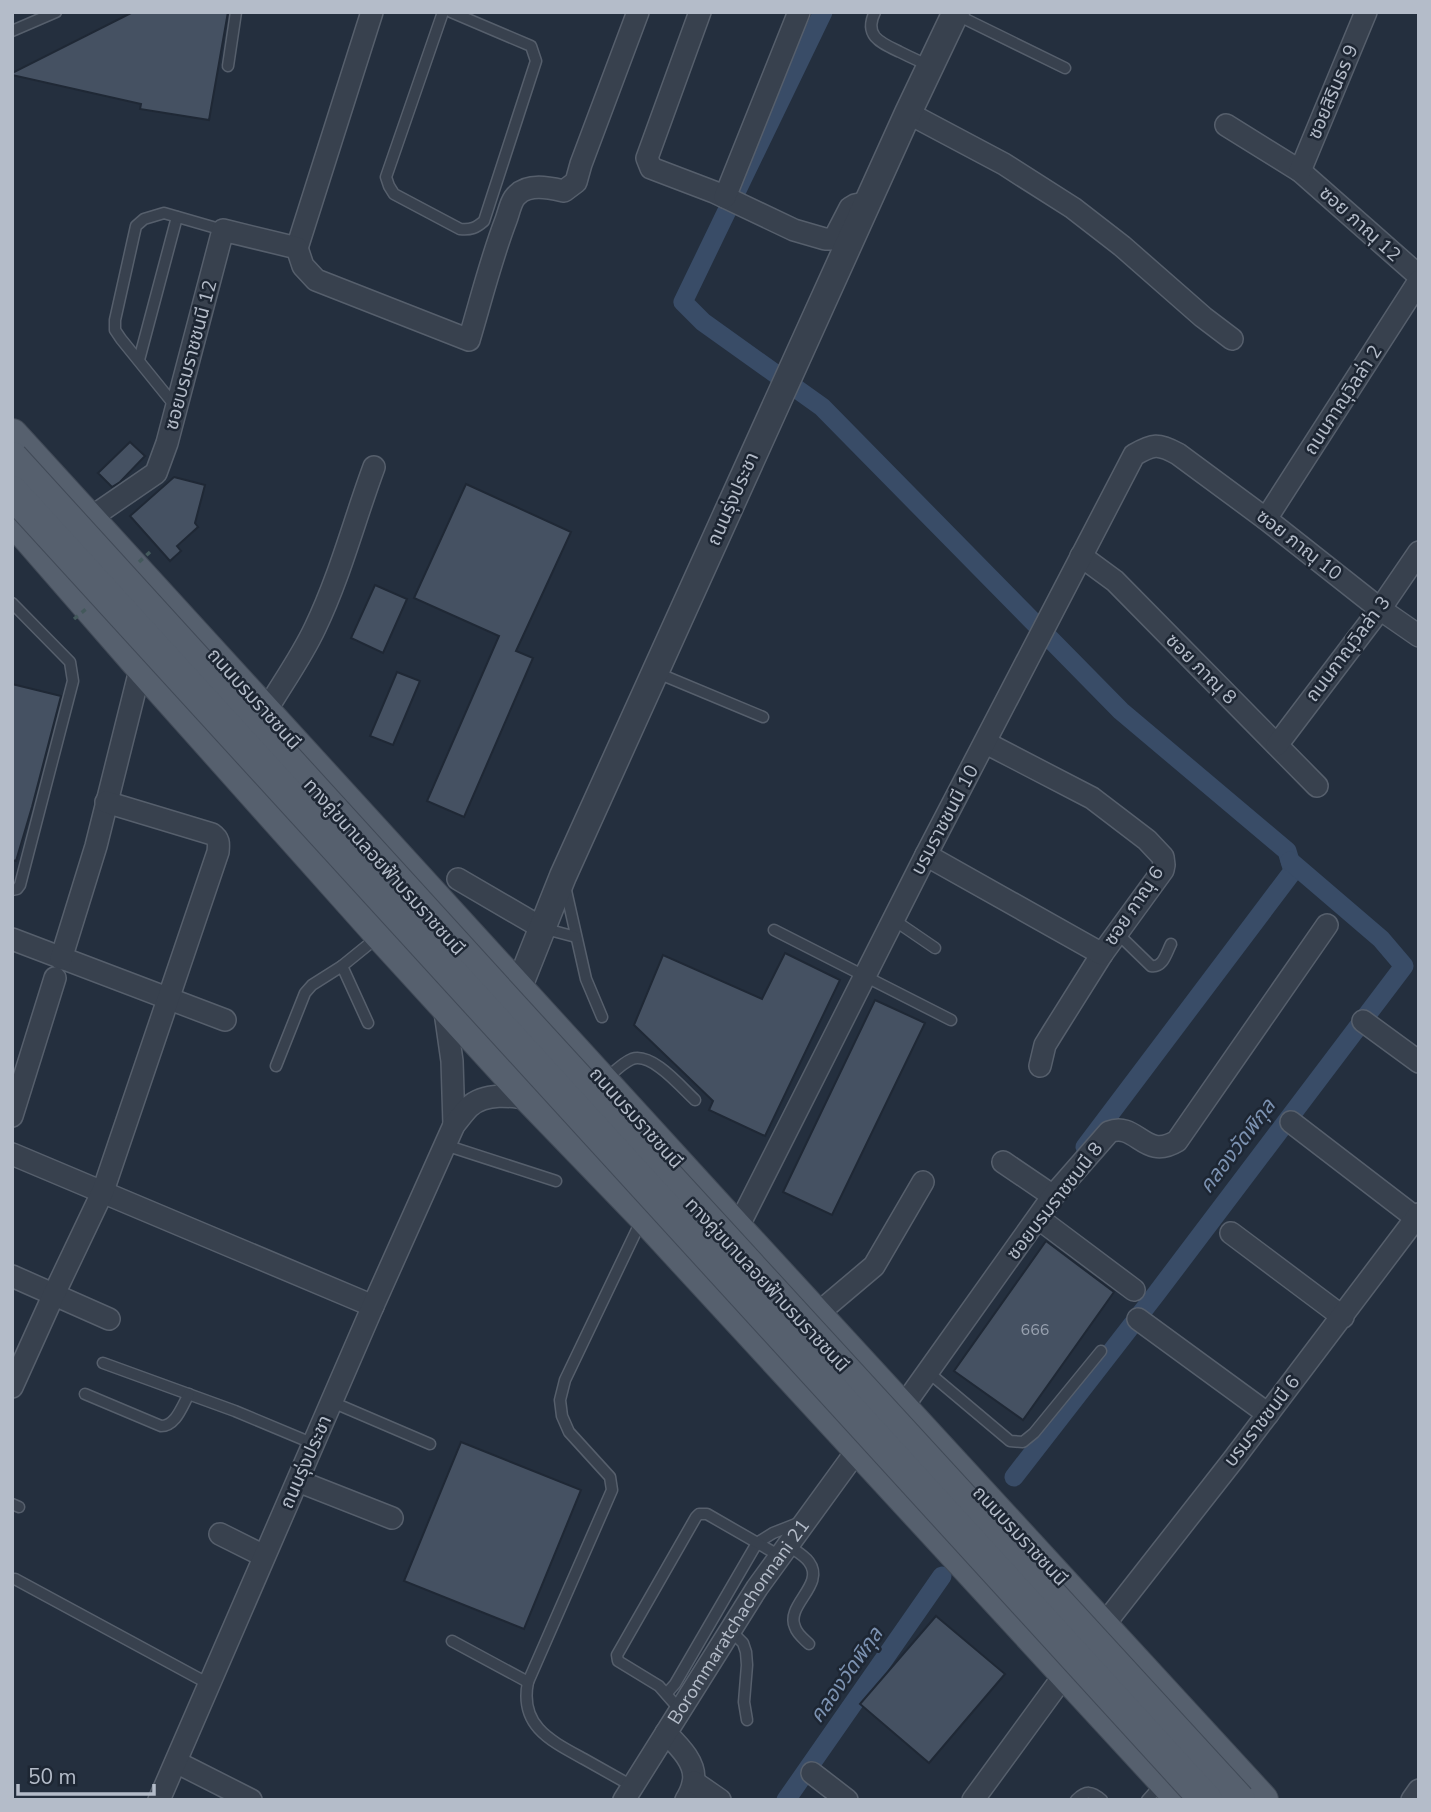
<svg xmlns="http://www.w3.org/2000/svg" width="1431" height="1812" font-family="'Nunito Sans','Noto Sans Thai',sans-serif">
	<rect width="100%" height="100%" fill="#242f3e"/>
	<g fill="none" stroke-linecap="round" stroke-linejoin="round">
		<g stroke="#394c67" stroke-width="19">
			<path d="M823,12L683,302L703,322L822,407L1121,711L1287,851L1293,871L1085,1147"/>
			<path d="M1014,1477L1156,1294L1404,966L1381,939L1290,861"/>
			<path d="M786,1800L942,1576"/>
		</g>
	</g>
	<g fill="#455162" stroke="#1f2835" stroke-width="2">
		<path d="M133,12H228L209,120L140,109L141,104L12,75V73Z"/>
		<path d="M130,442L145,456L120,482L112,487L98,473Z"/>
		<path d="M174,477L205,485L195,523L198,527L177,546L181,551L170,561L130,516Z"/>
		<path d="M466,484L571,532L516,651L533,658L464,817L427,801L499,636L414,598Z"/>
		<path d="M375,585L407,599L383,653L351,638Z"/>
		<path d="M397,672L420,681L393,745L370,736Z"/>
		<path d="M12,684L61,696L32,807L16,861L12,860Z"/>
		<path d="M785,953L840,980L765,1136L709,1110L713,1101L634,1025L663,955L762,999Z"/>
		<path d="M875,1000L925,1023L832,1215L783,1192Z"/>
		<path d="M1046,1241L1114,1292L1023,1420L954,1371Z"/>
		<path d="M461,1442L581,1490L524,1629L404,1581Z"/>
		<path d="M936,1616L1005,1674L929,1763L860,1704Z"/>
	</g>
	<g fill="none" stroke-linecap="round" stroke-linejoin="round">
		<g stroke="#565f6c" stroke-width="13">
			<g id="service">
				<path d="M443,12L386,177L389,186L394,194L460,229C471,230 476,228 484,221L536,61L531,46L451,12"/>
				<path d="M875,12C863,36 881,43 900,52C910,57 920,62 931,66"/>
				<path d="M955,14L1065,68"/>
				<path d="M12,31L56,12"/>
				<path d="M228,66L236,12"/>
				<path d="M139,360L177,217"/>
				<path d="M176,407L121,339L115,330V320L136,226L144,219L164,213L223,230"/>
				<path d="M12,603L70,662L73,681L20,885L17,889L12,890"/>
				<path d="M655,672L763,717"/>
				<path d="M565,886L586,979L602,1017"/>
				<path d="M894,920L935,948"/>
				<path d="M542,928L576,937"/>
				<path d="M774,930L951,1020"/>
				<path d="M1117,933L1151,966C1163,968 1166,954 1171,944"/>
				<path d="M342,966L368,1023"/>
				<path d="M276,1066L305,993L312,985L342,966L379,936"/>
				<path d="M605,1080C613,1073 622,1063 632,1059C652,1052 681,1087 695,1100"/>
				<path d="M445,1145L556,1181"/>
				<path d="M103,1363L235,1411L314,1444"/>
				<path d="M928,1372L1010,1441L1023,1442L1034,1433L1101,1351"/>
				<path d="M85,1394L161,1426C176,1426 182,1406 189,1394"/>
				<path d="M332,1402L430,1444"/>
				<path d="M12,1504L19,1507"/>
				<path d="M787,1545C794,1550 804,1555 809,1562C826,1585 785,1605 795,1627C797,1634 804,1639 809,1644"/>
				<path d="M15,1579L209,1684"/>
				<path d="M731,1631L743,1643L746,1652L747,1665L744,1702L747,1720"/>
				<path d="M452,1641L528,1682"/>
				<path d="M667,1693L675,1684L757,1543L773,1533L801,1522"/>
				<path d="M680,1710L659,1686L618,1661L617,1655L696,1517L699,1514H707L780,1556"/>
				<path d="M632,1786C616,1777 600,1768 584,1759C551,1741 519,1726 528,1682L612,1490L610,1477L569,1432L562,1416L560,1400L565,1380L642,1219"/>
				<path d="M1076,1800C1086,1790 1092,1791 1102,1800"/>
				<path d="M1147,1800L1162,1783"/>
			</g>
		</g>
		<g stroke="#565f6c" stroke-width="24">
			<g id="minor">
				<path d="M700,12L647,158L651,168L714,192L794,230L825,239H831L835,237L850,208L855,205L869,202"/>
				<path d="M908,113L1004,164L1073,208L1122,246L1203,317L1232,339"/>
				<path d="M1226,125L1300,171L1419,276"/>
				<path d="M1300,171L1366,12"/>
				<path d="M725,197L799,12"/>
				<path d="M297,248L372,12"/>
				<path d="M89,519L156,473L167,443L223,230L297,248L303,266L316,280L469,340C481,300 491,259 506,220C509,212 511,200 517,195C529,183 550,188 564,191L576,182L581,164L638,12"/>
				<path d="M1266,519L1419,281"/>
				<path d="M1081,556L1115,581L1317,786"/>
				<path d="M266,711C282,684 302,656 315,628C340,576 354,521 374,467"/>
				<path d="M986,743L1092,798L1147,840L1163,857L1164,865L1163,870L1102,954L1053,1032L1045,1045L1040,1066"/>
				<path d="M1277,745L1380,609L1419,552"/>
				<path d="M926,855L1102,954"/>
				<path d="M458,879L542,928"/>
				<path d="M12,939L225,1020"/>
				<path d="M61,959L96,846L141,666"/>
				<path d="M444,1005L452,1061L454,1125"/>
				<path d="M1363,1021L1419,1062"/>
				<path d="M12,1116L55,978"/>
				<path d="M1291,1122L1416,1218"/>
				<path d="M12,1154L373,1306"/>
				<path d="M1003,1162L1053,1196"/>
				<path d="M1038,1218L1134,1290"/>
				<path d="M737,1229L926,855L1134,455C1153,444 1158,443 1178,454L1266,519L1380,609L1419,636"/>
				<path d="M1231,1233L1343,1317"/>
				<path d="M12,1276L109,1319"/>
				<path d="M816,1315L874,1266L923,1182"/>
				<path d="M1138,1319L1268,1414"/>
				<path d="M12,1387L54,1294L103,1191L218,852C219,843 219,839 212,834L106,802"/>
				<path d="M902,1408L1053,1196L1109,1132C1137,1121 1144,1161 1177,1141L1327,925"/>
				<path d="M298,1481L392,1518"/>
				<path d="M220,1534L264,1556"/>
				<path d="M1103,1626L1233,1460L1419,1214"/>
				<path d="M666,1733C678,1745 698,1764 693,1783C692,1789 689,1795 686,1800"/>
				<path d="M176,1762L251,1800"/>
				<path d="M812,1773L847,1800"/>
				<path d="M694,1782L720,1800"/>
				<path d="M159,1800L373,1306L454,1125C459,1119 464,1112 469,1107C485,1092 512,1096 531,1099"/>
				<path id="s1" d="M624,1800L757,1588L858,1449"/>
				<path d="M973,1800L1065,1674"/>
				<path d="M1412,1800L1419,1790"/>
			</g>
		</g>
		<g stroke="#565f6c" stroke-width="29">
			<path id="tertiary" d="M518,989L563,876L908,113L956,12"/>
		</g>
		<g stroke="#414a57" stroke-width="34">
			<g id="primary">
				<path d="M12,435L737,1229L1262,1800"/>
				<path d="M12,518L141,666L381,935L531,1099L644,1216L1182,1800"/>
			</g>
		</g>
		<use href="#service" stroke="#38414e" stroke-width="10"/>
		<use href="#minor" stroke="#38414e" stroke-width="21"/>
		<use href="#tertiary" stroke="#38414e" stroke-width="26"/>
		<use href="#primary" stroke="#56606e" stroke-width="32"/>
		<g stroke="#414a57" stroke-width="34" stroke-linecap="butt">
			<g id="primary-bridge">
				<path d="M12,458L532,1029L1239,1800"/>
				<path d="M12,492L1206,1800"/>
			</g>
		</g>
		<g stroke="#44595c" stroke-width="3.5" stroke-dasharray="5 5" stroke-linecap="butt">
			<path d="M139,562L150,552"/>
			<path d="M74,619L86,609"/>
		</g>
		<use href="#primary-bridge" stroke="#56606e" stroke-width="32"/>
	</g>
	<g text-anchor="middle" dominant-baseline="central" stroke-width="5" stroke-linejoin="round" paint-order="stroke">
		<g font-size="16" fill="#98a1af">
			<text x="1035" y="1330">666</text>
		</g>
		<g font-size="19" fill="#b4bcc9" stroke="#1d2633">
			<text transform="translate(1333 92) rotate(-67)">ซอยสิรินธร 9</text>
			<text transform="translate(1360 224) rotate(42)">ซอย ภาณุ 12</text>
			<text transform="translate(191 355) rotate(-75)">ซอยบรมราชชนนี 12</text>
			<text transform="translate(1343 400) rotate(-57)">ถนนภาณุวิลล่า 2</text>
			<text transform="translate(733 499) rotate(-66)">ถนนรุ่งประชา</text>
			<text transform="translate(1299 545) rotate(38)">ซอย ภาณุ 10</text>
			<text transform="translate(1348 649) rotate(-53)">ถนนภาณุวิลล่า 3</text>
			<text transform="translate(1201 669) rotate(45)">ซอย ภาณุ 8</text>
			<text transform="translate(254 699) rotate(48)">ถนนบรมราชชนนี</text>
			<text transform="translate(945 820) rotate(-62)">บรมราชชนนี 10</text>
			<text transform="translate(384 867) rotate(48)">ทางคู่ขนานลอยฟ้าบรมราชชนนี</text>
			<text transform="translate(1134 906) rotate(-56)">ซอย ภาณุ 6</text>
			<text transform="translate(636 1118) rotate(48)">ถนนบรมราชชนนี</text>
			<text transform="translate(1055 1201) rotate(-52)">ซอยบรมราชชนนี 8</text>
			<text transform="translate(767 1285) rotate(47)">ทางคู่ขนานลอยฟ้าบรมราชชนนี</text>
			<text transform="translate(1262 1421) rotate(-52)">บรมราชชนนี 6</text>
			<text transform="translate(306 1462) rotate(-66)">ถนนรุ่งประชา</text>
			<text transform="translate(1020 1536) rotate(47)">ถนนบรมราชชนนี</text>
			<text stroke="none"><textPath href="#s1" startOffset="212">Borommaratchachonnani 21</textPath></text>
		</g>
		<g font-size="21" font-style="italic" fill="#7c92b1" stroke="#1d2633">
			<text transform="translate(1237 1146) rotate(-53)">คลองวัดพิกุล</text>
			<text transform="translate(846 1675) rotate(-55)">คลองวัดพิกุล</text>
		</g>
	</g>
	<rect width="1431" height="1812" fill="none" stroke="#b4bcc9" stroke-width="28"/>
	<path d="M18 1784v10h136v-10" fill="none" stroke="#b4bcc9" stroke-width="3.5"/>
	<text x="28" y="1784" font-size="21" fill="#b4bcc9" stroke="#1d2633" stroke-width="5" paint-order="stroke">50 m</text>
</svg>
